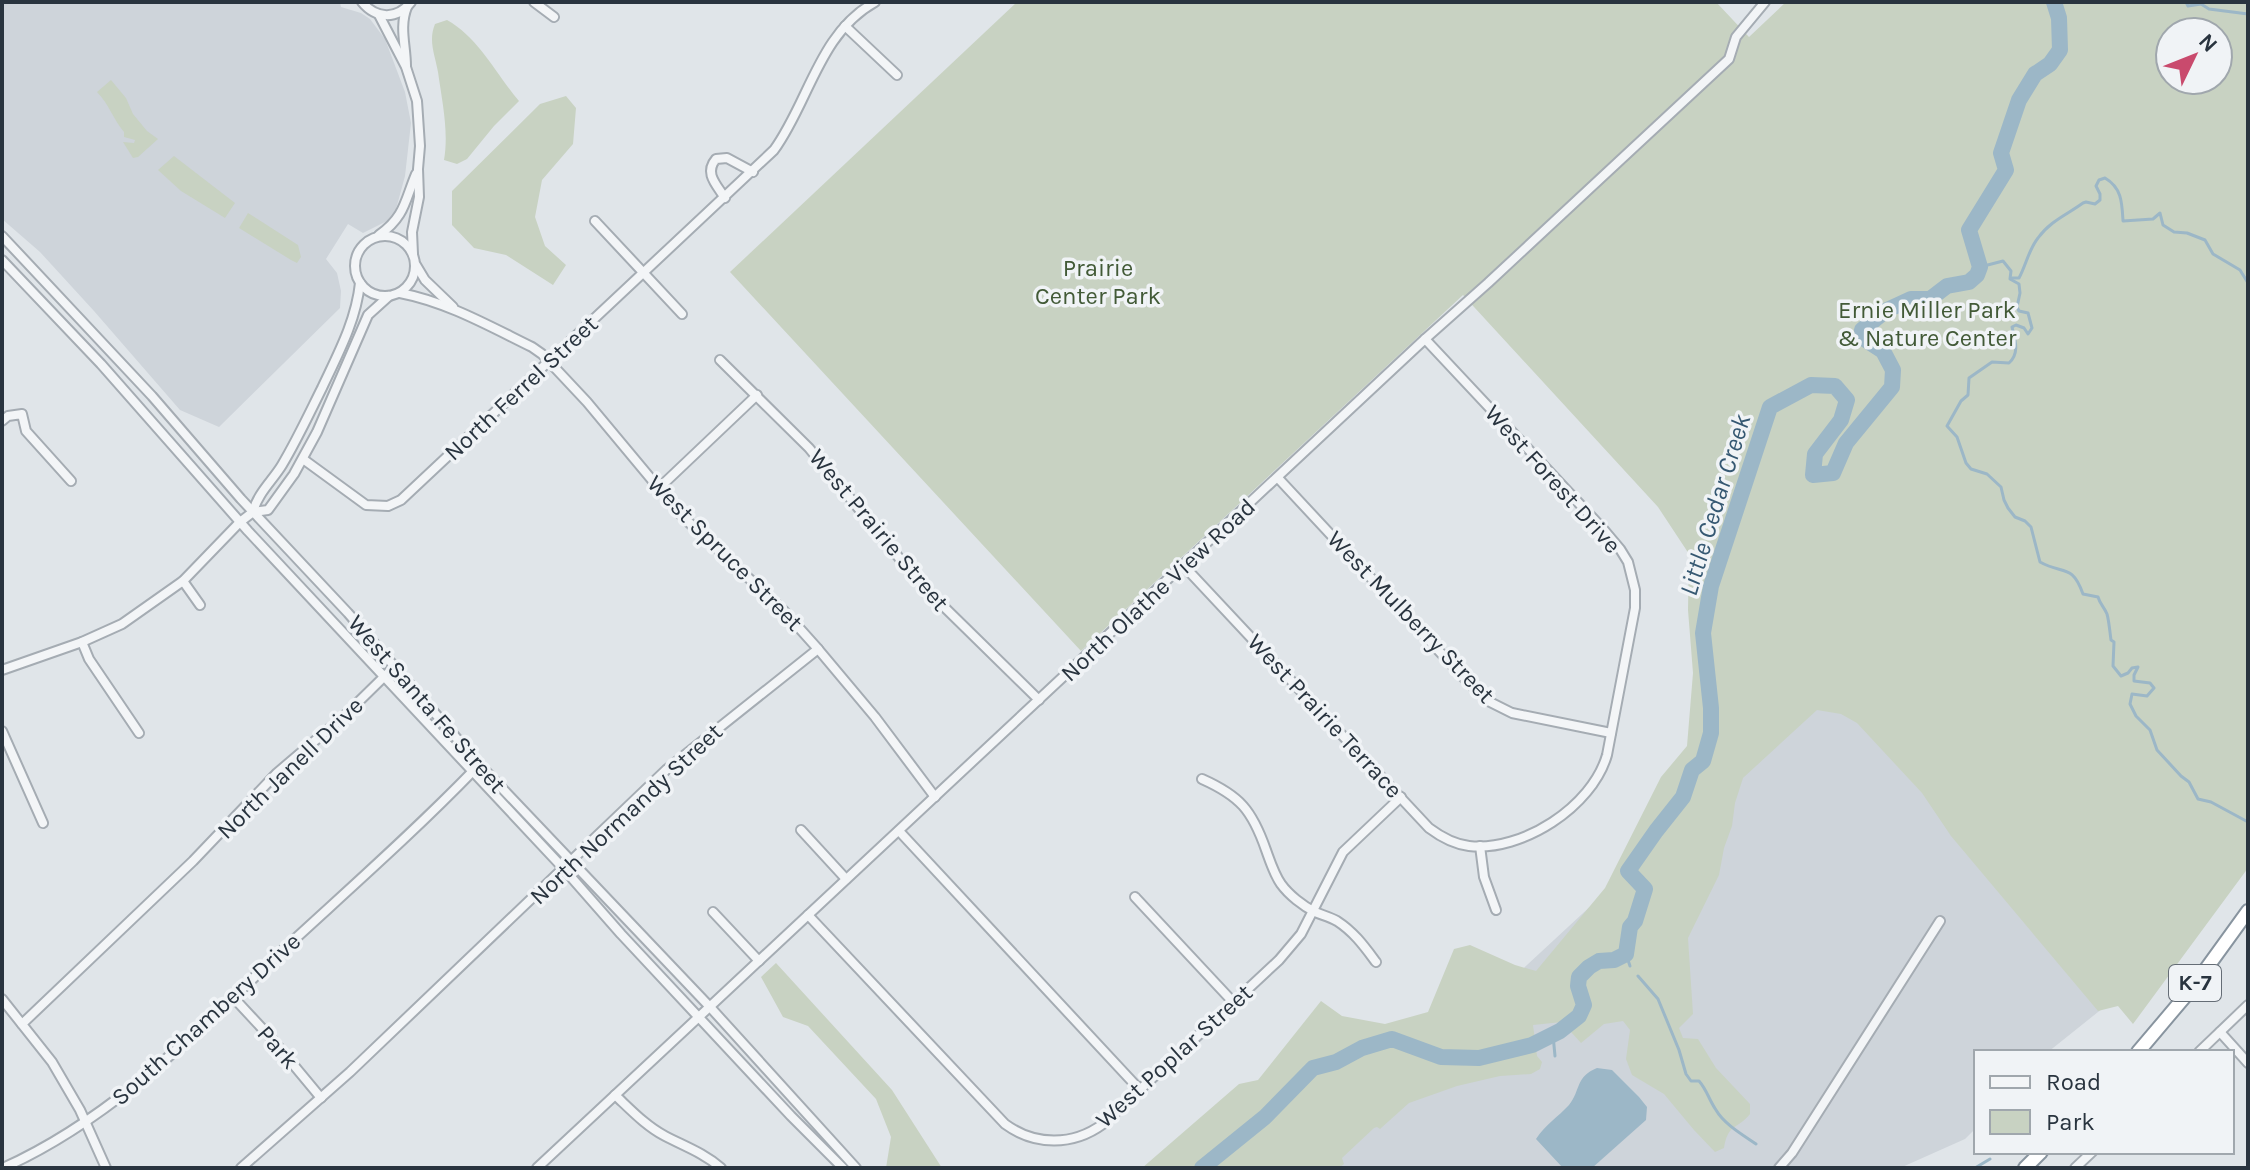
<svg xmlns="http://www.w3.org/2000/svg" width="2250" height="1170" font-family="Karla,sans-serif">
	<rect width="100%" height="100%" fill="#e0e5e9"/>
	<g fill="#ced4da">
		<path d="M2,2H340L341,7L361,13L370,19L385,39L405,92L411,123L405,176L396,209L387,221L363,233L348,224L326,259L337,273L341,291L340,308L219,427L180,410L94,311L40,252L2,219Z"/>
		<path d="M1826,688L2113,1000L2048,1052H1976V1128L1965,1139L1900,1168H1308Z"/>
	</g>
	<g fill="#c8d2c2" fill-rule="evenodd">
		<path d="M1017,2H1716L1749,37L1786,2H2248V868L2133,1024L2118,1006L2098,1011L1951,836L1922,793L1857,723L1841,714L1817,710L1743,778L1735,803L1732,826L1724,848L1719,875L1688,938L1693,1014L1679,1028L1683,1038L1698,1039L1716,1068L1750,1104V1114C1737,1130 1728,1123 1724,1148L1715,1152L1694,1130L1664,1094L1632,1075L1626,1059L1630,1030L1623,1021L1604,1024L1581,1043L1562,1022L1533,1025L1537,1056L1542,1062L1540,1069L1531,1074L1500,1076L1457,1086L1409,1103L1380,1129L1377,1127L1374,1128L1342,1158L1344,1164L1339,1168H1142L1239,1084L1258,1080L1321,1001L1342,1016L1385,1024L1428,1012L1454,949L1470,945L1515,965L1536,971L1605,888L1661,777L1687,746L1693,673L1688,610L1689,554L1658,507L1463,295L1081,651L730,272ZM2170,32H2218V80H2170Z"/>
		<path d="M447,20C479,38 496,74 519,101L494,126L467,159L457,164L444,160C449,132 442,101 438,72C435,55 428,41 435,24Z"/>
		<path d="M111,80L126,98L133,114L147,131L158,139L138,157L133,158L123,142L134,143L135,140L124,137V132C113,119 109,104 97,92Z"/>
		<path d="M566,96L576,108L573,144L542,180L535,217L545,246L566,265L553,285L506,255L474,248L452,225V191L540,104Z"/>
		<path d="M174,156L235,203L225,218L181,191L158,170Z"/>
		<path d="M248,213L298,245L301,257L297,263L291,260L239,228Z"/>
		<path d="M776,963L892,1090L942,1168H886L891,1137L876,1099L808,1026L783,1017L761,977Z"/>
	</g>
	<path fill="#9cb7c7" d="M1597,1068L1612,1070L1639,1097L1647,1107L1646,1120L1592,1168H1563L1536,1139C1545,1125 1558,1117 1569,1105C1581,1090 1575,1077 1597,1068Z"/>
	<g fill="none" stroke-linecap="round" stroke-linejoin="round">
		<g stroke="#9cb7c7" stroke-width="3">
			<path d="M2186,2L2188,6L2201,4L2209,9L2248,14"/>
			<path d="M1980,267L2003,261L2011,271L2010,279L2019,284L2020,293L2017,307L2019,311L2028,313L2032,328L2028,334L2024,328L2016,325L2012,327C2015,340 2020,353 2009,363L1992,362L1969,378L1968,395L1961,401L1947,426L1957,437L1966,463L1971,469L1987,474L2001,487L2004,500L2008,508L2015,517L2025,521L2031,527L2040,562C2063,575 2072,563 2083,594L2098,597C2100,604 2104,607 2107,614C2109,621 2110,633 2111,640L2114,642L2113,666L2121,676L2128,673L2132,668L2138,667L2134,675V681L2150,683L2154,688L2147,696L2132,694L2130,704L2136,716L2150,730L2157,750L2181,776L2189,782L2198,799L2211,802L2248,822"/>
			<path d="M2012,278H2019C2026,265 2029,249 2038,238C2050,221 2068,214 2083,203L2086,202L2095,204L2100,200V194L2096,186L2099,180L2105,178C2122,188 2122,203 2123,221L2153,219L2160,213L2163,225L2174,232L2187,233L2205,240L2213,254L2240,270L2248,283"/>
			<path d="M1626,954L1630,966"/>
			<path d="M1638,976L1658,999L1679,1050L1686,1074L1691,1081H1699C1707,1090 1709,1100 1716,1110C1724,1124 1743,1135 1756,1144"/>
			<path d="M1553,1035L1555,1056"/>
			<path d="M1975,1168L1990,1159"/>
		</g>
		<path stroke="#9cb7c7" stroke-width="16" d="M1202,1168L1265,1117L1313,1068L1336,1062L1362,1048L1392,1039L1441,1057L1479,1058L1532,1045L1560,1031L1579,1016L1584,1005L1578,986L1579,977L1589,967L1599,961L1614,960L1626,954L1630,927L1635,921L1645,889L1628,871L1656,831L1683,797L1692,770L1703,761L1711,733V708L1703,633L1711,586L1770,407L1811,385L1835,386L1847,400L1841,420L1815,454L1813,475L1833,473L1846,443L1892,387L1893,370L1883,351L1866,340L1862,330L1885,311L1911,299H1930L1947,286L1969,282L1977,275L1980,267L1969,230L2006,170L2001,153L2019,100L2035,74L2050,64L2060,50L2059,18L2054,2"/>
		<g stroke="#a5acb3" stroke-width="12">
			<g id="minor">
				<path d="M362,2C376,19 397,20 411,2"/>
				<path d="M534,2L554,17"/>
				<path d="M379,15L406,67L417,101L420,146L418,169L419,197L412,232L413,254"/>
				<path d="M845,26L897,75"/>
				<path d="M406,66C406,46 399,27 407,7"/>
				<path d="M725,198C716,184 704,173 716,159L727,158L753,172"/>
				<path d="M595,221L682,314"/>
				<path d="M379,235C405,217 405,200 416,174"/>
				<circle cx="385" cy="266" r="30"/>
				<path d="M2,236L152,396L241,499L348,613L479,764L710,1007L856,1168"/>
				<path d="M2,260L101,364L248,531L564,869L621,934L791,1116L843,1168"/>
				<path d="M416,265L425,280L453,307"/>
				<path d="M400,293C447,302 489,326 532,347L542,354L587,402L682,516L784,611L818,649L875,717L935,797"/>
				<path d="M720,360L809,448L909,570L935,598L1039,700"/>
				<path d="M2,421L8,416L22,414L26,431L71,481"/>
				<path d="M303,459L366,505L388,506L401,500L774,150C809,102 819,33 875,2"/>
				<path d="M1278,478L1465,679L1488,701L1512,713L1611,733"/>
				<path d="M658,489L757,395"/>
				<path d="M253,512L268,510L294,474L317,432L368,315L389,296"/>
				<path d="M253,512C257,494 273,480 282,465C297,440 309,414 322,388C338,354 356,321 360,283"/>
				<path d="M1183,565L1429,828C1441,837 1453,844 1469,846C1522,852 1592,807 1607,755L1635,608V590L1628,562L1620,549L1604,530L1425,339"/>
				<path d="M183,581L200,605"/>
				<path d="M82,642L89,659L139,733"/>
				<path d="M2,670L82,642L122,624L183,581L240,522L253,512"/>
				<path d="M2,731L43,823"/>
				<path d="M1202,779C1240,796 1252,810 1266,850C1270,861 1274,874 1281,884C1289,895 1303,906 1315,912C1322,915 1330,917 1337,921C1354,932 1364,946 1376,962"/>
				<path d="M801,830L846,879"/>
				<path d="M899,831L1140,1090"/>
				<path d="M1480,846L1484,877L1496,910"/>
				<path d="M1135,897L1233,1002"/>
				<path d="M713,912L759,961"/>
				<path d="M808,915L1005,1124C1035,1146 1073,1146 1103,1124L1279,960L1301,934L1343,852L1401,797"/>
				<path d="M233,997L272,1039L321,1098"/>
				<path d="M2,999L52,1062L80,1110L106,1168"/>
				<path d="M22,1024L193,861L277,773L344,716L394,667"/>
				<path d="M2220,1032L2248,1063"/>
				<path d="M2199,1052L2248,1005"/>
				<path d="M615,1095C631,1110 646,1126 665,1136C684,1146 704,1153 721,1168"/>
				<path d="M3,1168C114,1118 197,1031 284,949C348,890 414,832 474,770"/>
				<path d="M241,1168L350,1072L666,770L818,649"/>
				<path d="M537,1168L1425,339L1488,283L1729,59L1736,37L1765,2"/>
				<path d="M1779,1168L1792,1153L1940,921"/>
				<path d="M2075,1168L2092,1152"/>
			</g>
		</g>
		<g stroke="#88949f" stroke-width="16">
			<g id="highway">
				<path d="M2138,1052L2193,987L2248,911"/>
				<path d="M2025,1168L2041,1152"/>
			</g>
		</g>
		<use href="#minor" stroke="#f3f5f7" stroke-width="8"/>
		<use href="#highway" stroke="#fff" stroke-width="12"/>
	</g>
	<g text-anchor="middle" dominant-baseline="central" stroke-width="7" stroke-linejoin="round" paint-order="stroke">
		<rect fill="#f0f3f6" stroke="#656d76" stroke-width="2" x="2169" y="965" width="52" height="36" rx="6"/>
		<g font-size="22" font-weight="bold" fill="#29343f">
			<text x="2195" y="983">K-7</text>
		</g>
		<g font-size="24" fill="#425a37" stroke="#f0f3f6">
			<text x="1098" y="268">Prairie<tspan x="1098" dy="28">Center Park</tspan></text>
			<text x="1927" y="310">Ernie Miller Park<tspan x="1927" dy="28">&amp; Nature Center</tspan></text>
		</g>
		<g font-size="24" fill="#29343f" stroke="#f0f3f6">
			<text transform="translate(521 388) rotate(-43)">North Ferrel Street</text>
			<text transform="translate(1553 479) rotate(48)">West Forest Drive</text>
			<text transform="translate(879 530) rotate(50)">West Prairie Street</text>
			<text transform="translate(725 553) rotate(45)">West Spruce Street</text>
			<text transform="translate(1158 590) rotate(-43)">North Olathe View Road</text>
			<text transform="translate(1411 617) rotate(46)">West Mulberry Street</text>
			<text transform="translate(427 704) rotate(49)">West Santa Fe Street</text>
			<text transform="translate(1325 716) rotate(47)">West Prairie Terrace</text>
			<text transform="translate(290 768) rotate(-44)">North Janell Drive</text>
			<text transform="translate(626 814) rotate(-43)">North Normandy Street</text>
			<text transform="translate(206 1019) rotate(-42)">South Chambery Drive</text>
			<text transform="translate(278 1047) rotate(49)">Park</text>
			<text transform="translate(1174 1056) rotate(-42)">West Poplar Street</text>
		</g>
		<g font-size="26" font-style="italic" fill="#355872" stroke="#f0f3f6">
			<text transform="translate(1715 505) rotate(-73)">Little Cedar Creek</text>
		</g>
	</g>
	<rect width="2250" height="1170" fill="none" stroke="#29343f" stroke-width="8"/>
	<rect x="1974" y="1050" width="260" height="104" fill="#f0f3f6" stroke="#a0a7ad" stroke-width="2"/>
	<rect x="1990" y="1076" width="40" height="12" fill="#f3f5f7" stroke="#a0a7ad" stroke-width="2"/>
	<text x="2046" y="1090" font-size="24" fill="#29343f">Road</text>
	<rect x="1990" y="1110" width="40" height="24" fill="#c8d2c2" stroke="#a0a7ad" stroke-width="2"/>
	<text x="2046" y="1130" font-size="24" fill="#29343f">Park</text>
	<g transform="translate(2194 56) rotate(47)"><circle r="38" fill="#f0f3f6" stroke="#a0a7ad" stroke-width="2"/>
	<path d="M0-6L14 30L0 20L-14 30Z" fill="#c94a6d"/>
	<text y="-12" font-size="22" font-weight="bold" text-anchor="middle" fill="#29343f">N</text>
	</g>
</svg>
